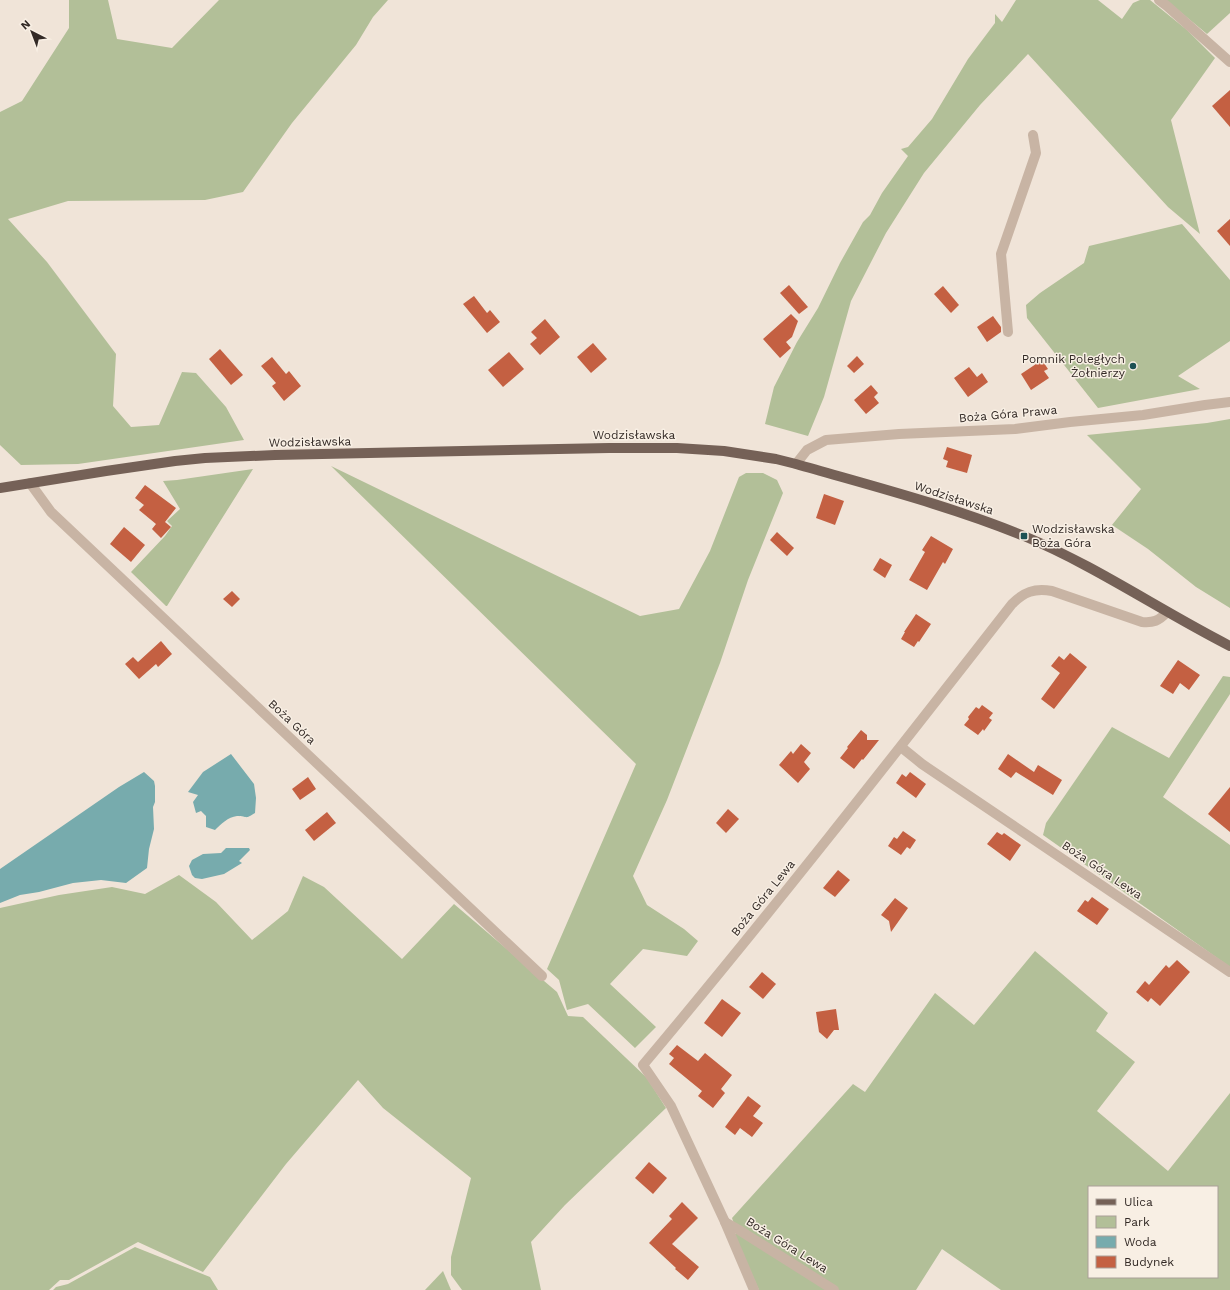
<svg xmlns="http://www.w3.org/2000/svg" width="1230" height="1290" font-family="'Work Sans',sans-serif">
	<rect width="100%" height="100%" fill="#f0e4d8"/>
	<g fill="#b2bf98" fill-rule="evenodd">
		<path d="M69,0H108L117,39L172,48L219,0H388L373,17L356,45L292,123L243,192L205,200L68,201L8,219L47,262L116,354L113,406L131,427L159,425L182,372L196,373L226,407L244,440L78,464L21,465L0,445V112L22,101L69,28Z"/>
		<path d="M1016,0H1098L1122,19L1133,3L1140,0H1150L1187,30L1215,58L1171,120L1200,234L1168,207L1028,54L980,105L924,173L886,233L851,301L824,397L808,436L765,424L774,387L797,342L818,308L840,263L863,222L870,215L882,193L908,156L901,149L908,147L932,119L968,59L995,23V14L1002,22Z"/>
		<path d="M1166,0H1230V13L1207,34Z"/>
		<path d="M1182,224L1230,280V341L1178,376L1200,389L1098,408L1027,318L1026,305L1040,293L1084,263L1089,246Z"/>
		<path d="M1230,419V608L1196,587L1148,549L1112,525L1141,489L1087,435L1207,423Z"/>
		<path d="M331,466L640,616L679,609L710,551L739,477L746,473H763L777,480L783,493L748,580L720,663L667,800L633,876L647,905L684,929L698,941L687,956L643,949L610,984L656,1027L635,1048L588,1004L567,1010L559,980L547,969L636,764Z"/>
		<path d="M253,469L167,606H166L131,572L165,536L172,526L167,521L180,509L163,481L177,480Z"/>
		<path d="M1223,676L1230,677V694L1163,797L1230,845V967L1043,835L1046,823L1112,727L1169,758Z"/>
		<path d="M179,875L216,902L252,940L288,911L303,876L324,887L402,959L454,904L557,992L568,1016L583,1017L647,1078L666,1108L565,1205L531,1242L541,1290H462L451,1275V1257L471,1178L383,1108L358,1080L286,1164L203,1272L138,1242L69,1280H60L49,1290H0V908L59,895L112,887L145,894Z"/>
		<path d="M1035,951L1108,1013L1096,1031L1135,1062L1097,1111L1168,1171L1230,1093V1290H1001L942,1249L916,1290H759L734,1235L737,1232L732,1218L853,1084L865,1092L935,993L974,1025ZM1089,1187H1217V1277H1089Z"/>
		<path d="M135,1247L210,1277L218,1290H53L56,1287L68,1284Z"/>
		<path d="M443,1271L451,1290H425Z"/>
	</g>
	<g fill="#77abad">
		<path d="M231,754L254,784L256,798L255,813C244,820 248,816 237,816C228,817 221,824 215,830L206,827V816L201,811L196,813L193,802L198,795L188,792L203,772Z"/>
		<path d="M144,772L154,781L155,786V802L153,807L154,829L149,849L147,868L126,883L101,880L73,883L39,892L20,895L0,903V869L119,787Z"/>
		<path d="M226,848H249L250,850L239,861L242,863L224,874L202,879L195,878L192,875L189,866L192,860L203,854L221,853Z"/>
	</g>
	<g fill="#c46042">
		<path d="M1230,90V127L1212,106Z"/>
		<path d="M1230,219V246L1217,231Z"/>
		<path d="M789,285L808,307L799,314L780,293Z"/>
		<path d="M943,286L959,305L951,313L934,294Z"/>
		<path d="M474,296L487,313L490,310L500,322L487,333L463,304Z"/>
		<path d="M791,314L798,321L792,337L786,342L791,348L780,358L763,339Z"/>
		<path d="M993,316L1001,327V332L987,342L977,327Z"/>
		<path d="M545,319L560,337L540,355L530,344L537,338L531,332Z"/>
		<path d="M593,343L607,359L591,373L577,357Z"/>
		<path d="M220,349L243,375L231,385L209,359Z"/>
		<path d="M509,352L524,369L503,387L488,370Z"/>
		<path d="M857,356L864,364L854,373L847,366Z"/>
		<path d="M272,357L286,374L289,371L301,386L284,401L272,386L276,383L261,366Z"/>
		<path d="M1042,360L1048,369L1044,371L1049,378L1031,390L1021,374Z"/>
		<path d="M969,367L977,377L982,373L988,382L968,397L954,378Z"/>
		<path d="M871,385L878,393L874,397L879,403L866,414L854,400Z"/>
		<path d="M947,447L972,455L967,473L946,467L948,461L943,459Z"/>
		<path d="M145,485L176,508L165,522L171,527L161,538L152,529L156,524L139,510L144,505L135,498Z"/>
		<path d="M824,494L844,501L835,525L816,518Z"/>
		<path d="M124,527L145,545L131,562L110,544Z"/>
		<path d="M777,532L794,548L787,556L770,540Z"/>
		<path d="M931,536L953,549L945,564L943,562L927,590L909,580L925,552L922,550Z"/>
		<path d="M880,558L892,565L885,578L873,570Z"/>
		<path d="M232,591L240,599L232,607L223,599Z"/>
		<path d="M916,614L931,624L919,642L918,641L914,647L901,639L905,632H904Z"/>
		<path d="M161,641L172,654L158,667L156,664L139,679L125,664L133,657L138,662Z"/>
		<path d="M1070,653L1087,667L1054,709L1041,699L1060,673L1051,666L1059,656L1064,660Z"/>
		<path d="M1178,660L1200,675L1189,690L1180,683L1173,694L1160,686Z"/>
		<path d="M982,705L993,713L989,718L992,720L984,731L983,729L978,735L964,725L969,719L968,717L976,707L979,709Z"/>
		<path d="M861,730L867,735V740H879L863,760L862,759L854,769L840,758L848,748L847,747Z"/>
		<path d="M801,744L811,753L804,762L810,769L798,783L779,765L791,751L793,754Z"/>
		<path d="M1008,754L1034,772L1038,765L1062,780L1053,795L1016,772L1011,778L998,769Z"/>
		<path d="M910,772L926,784L916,798L896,783L902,774L906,777Z"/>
		<path d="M308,777L316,789L300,800L292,789Z"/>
		<path d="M1230,787V832L1208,814Z"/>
		<path d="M728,809L739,819L726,833L716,823Z"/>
		<path d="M327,812L336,823L314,841L305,830Z"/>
		<path d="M903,831L916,840L910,849L907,847L901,855L888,846L894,837L897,839Z"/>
		<path d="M997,832L1002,835L1004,833L1021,845L1010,861L987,844Z"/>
		<path d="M838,870L850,880L835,897L823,888Z"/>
		<path d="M1092,897L1109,909L1097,925L1077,911L1085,900L1088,902Z"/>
		<path d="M895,898L908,908L891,932L889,921L881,915Z"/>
		<path d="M1177,960L1190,972L1160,1006L1151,998L1148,1002L1136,992L1145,981L1149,985L1166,965L1169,968Z"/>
		<path d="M762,972L776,984L763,999L749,987Z"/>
		<path d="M722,999L741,1013L722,1037L704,1023Z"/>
		<path d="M836,1009L839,1030H834L827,1039L819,1032L816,1012Z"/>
		<path d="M677,1045L698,1061L705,1053L732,1075L721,1089L725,1093L713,1108L698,1096L702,1091L669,1064L674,1058L669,1054Z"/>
		<path d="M748,1096L761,1106L753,1116L763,1123L752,1137L740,1128L735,1135L725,1127Z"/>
		<path d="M649,1162L667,1178L653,1194L635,1178Z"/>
		<path d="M682,1202L698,1218L672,1244L699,1267L688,1280L675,1269L676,1268L649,1243L672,1219L669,1216Z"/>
	</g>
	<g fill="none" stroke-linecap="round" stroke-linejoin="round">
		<g stroke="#c8b4a4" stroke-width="10">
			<path d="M1159,0L1167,6L1230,62"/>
			<path d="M1008,332L1001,254L1036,153L1033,135"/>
			<path d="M796,464L807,450L826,440L899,434L1015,429L1070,422L1143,415L1205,405L1230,402"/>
			<path d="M30,483L51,512L542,976"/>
			<path d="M901,747L922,764L1230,972"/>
			<path d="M725,1222L739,1230L834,1290"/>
			<path d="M754,1290L725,1222L671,1106L643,1065C770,914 891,759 1012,604C1024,592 1034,588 1052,591L1142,622C1153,623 1159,621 1167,612"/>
		</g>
		<path stroke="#756157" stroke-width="10" d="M0,488L106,471L175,461L205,458L275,455L609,448H677L724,451L776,459L796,464C872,486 951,506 1024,536C1096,566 1161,611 1230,646"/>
	</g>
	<g fill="#1c5154" stroke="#f8efe4" stroke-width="1.5">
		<circle cx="1133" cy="366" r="4"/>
		<rect x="1020" y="532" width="8" height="8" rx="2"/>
	</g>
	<g text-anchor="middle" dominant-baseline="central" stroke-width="3" stroke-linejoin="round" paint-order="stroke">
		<g font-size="12" fill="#332a26" stroke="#f8efe4" text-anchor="end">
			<text x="1125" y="359">Pomnik Poległych<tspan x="1125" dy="14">Żołnierzy</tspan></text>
			<text x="1032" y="529" text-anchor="start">Wodzisławska<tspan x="1032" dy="14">Boża Góra</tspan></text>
		</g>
		<g font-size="12" fill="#332a26" stroke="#f8efe4">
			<text transform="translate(1008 414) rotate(-5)">Boża Góra Prawa</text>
			<text x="634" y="435">Wodzisławska</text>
			<text transform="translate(310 442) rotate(-1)">Wodzisławska</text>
			<text transform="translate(954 498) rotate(18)">Wodzisławska</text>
			<text transform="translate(292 722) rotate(43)">Boża Góra</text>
			<text transform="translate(1102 870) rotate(34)">Boża Góra Lewa</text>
			<text transform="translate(763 898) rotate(-51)">Boża Góra Lewa</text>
			<text transform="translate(787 1245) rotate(32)">Boża Góra Lewa</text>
		</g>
	</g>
	<rect x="1088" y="1186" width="130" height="92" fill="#f8efe4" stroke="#a9a098"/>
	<rect x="1096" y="1199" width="20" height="6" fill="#756157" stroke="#a9a098"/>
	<text x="1124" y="1206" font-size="12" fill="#332a26">Ulica</text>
	<rect x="1096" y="1216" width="20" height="12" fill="#b2bf98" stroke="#a9a098"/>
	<text x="1124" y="1226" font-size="12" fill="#332a26">Park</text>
	<rect x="1096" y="1236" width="20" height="12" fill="#77abad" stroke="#a9a098"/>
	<text x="1124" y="1246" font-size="12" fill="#332a26">Woda</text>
	<rect x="1096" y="1256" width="20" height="12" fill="#c46042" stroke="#a9a098"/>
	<text x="1124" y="1266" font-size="12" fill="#332a26">Budynek</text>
	<g transform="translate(32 32) rotate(318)" stroke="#f8efe4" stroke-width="3" paint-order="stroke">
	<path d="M0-3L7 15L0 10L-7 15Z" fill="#332a26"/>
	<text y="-6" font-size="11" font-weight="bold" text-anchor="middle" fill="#332a26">N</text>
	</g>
</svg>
